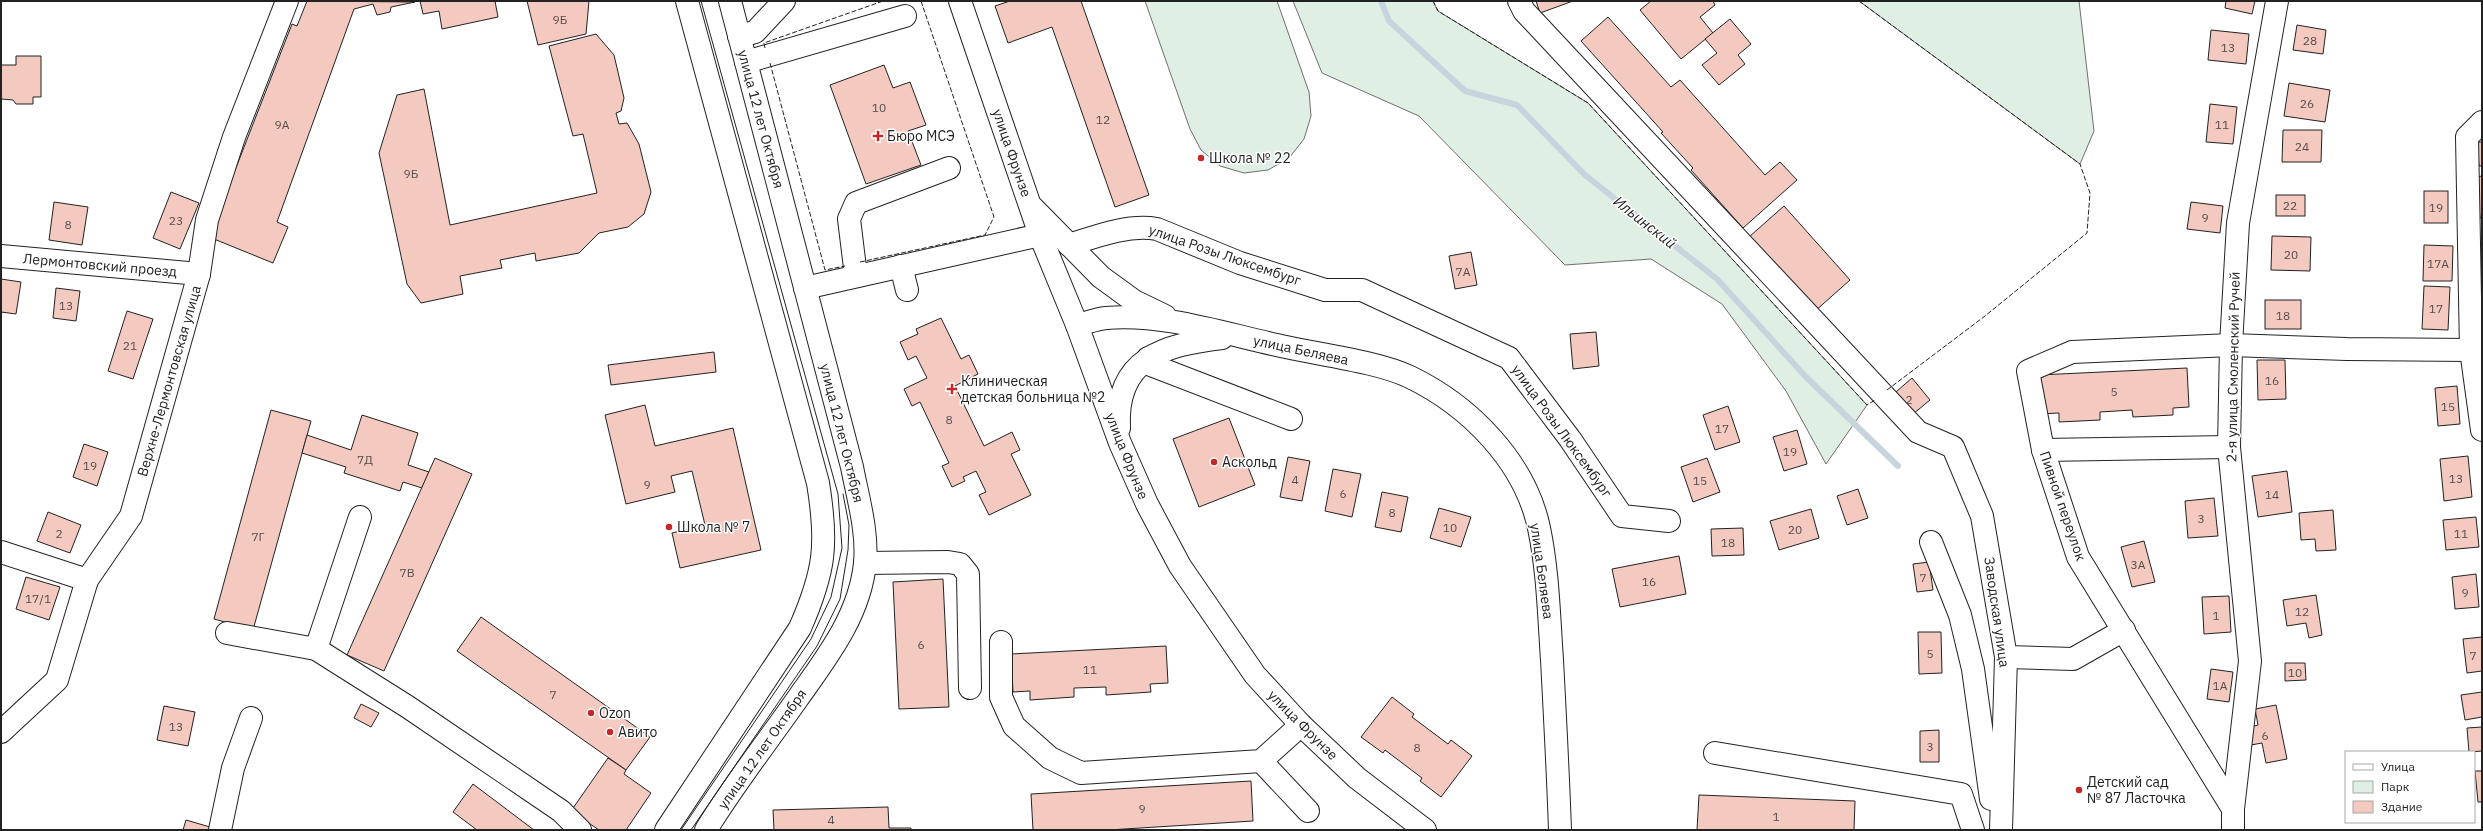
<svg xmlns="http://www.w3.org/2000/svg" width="2483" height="831" font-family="'IBM Plex Sans',sans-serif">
	<rect width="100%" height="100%" fill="#fff"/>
	<g fill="#e0efe3" stroke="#6f6f6f">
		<path d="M1145,1H1277L1309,92L1311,116L1304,139L1289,158L1268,170L1244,173L1220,166L1201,150L1190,129Z"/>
		<path d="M1293,1H1433L1438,11L1588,103L1867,405L1826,464L1786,391L1722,304L1651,259L1565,265L1419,116L1322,73Z"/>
		<path d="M1859,1H2079L2094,131L2080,164Z"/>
	</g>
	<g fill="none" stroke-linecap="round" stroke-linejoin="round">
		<path stroke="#c7d3dd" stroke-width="6" d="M1381,1L1389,21L1465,91L1517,105L1585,175L1717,279L1806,377L1898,466"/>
	</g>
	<g fill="#f3c9c0" stroke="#222">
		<path d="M307,1L415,2L391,7L390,12L377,15L373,4L354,9L277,222L288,227L273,263L209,237L292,24L297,26Z"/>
		<path d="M420,1H495L498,17L442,29L439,11L423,14Z"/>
		<path d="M527,1H589L586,34L538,45Z"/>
		<path d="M1010,1H1081L1149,195L1115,207L1052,27L1008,43L995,6Z"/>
		<path d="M1536,1H1573L1540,13Z"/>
		<path d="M1651,1H1713L1715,5L1700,17L1713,33L1681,59L1640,10Z"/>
		<path d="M2226,1H2255L2252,14L2225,8Z"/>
		<path d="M1608,17L1671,87L1680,80L1765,175L1780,162L1797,180L1743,228L1691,170L1693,168L1661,133L1663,132L1581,41Z"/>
		<path d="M1730,19L1751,44L1738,55L1745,64L1719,85L1702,65L1717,53L1705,39Z"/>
		<path d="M2297,25L2326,30L2323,54L2293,50Z"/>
		<path d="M2211,30L2249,34L2246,64L2208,60Z"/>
		<path d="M596,34L614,55L624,98L621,111L616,113L619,124L627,123L639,144L651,192L644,214L628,227L599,233L579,253L536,261L535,253L500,260L502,268L460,276L463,294L421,303L407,284L379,153L397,95L424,89L450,225L597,193L583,134L573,136L549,46Z"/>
		<path d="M16,56H41V97H33V104H16L13,100L1,99V65H16Z"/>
		<path d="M884,65L893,88L910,82L926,125L908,131L921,165L866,184L830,85Z"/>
		<path d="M2289,83L2330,90L2325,122L2284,116Z"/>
		<path d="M2210,104L2237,107L2233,144L2206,142Z"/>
		<path d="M2283,130H2322L2321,162H2282Z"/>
		<path d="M2477,142H2482V166H2479Z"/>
		<path d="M2482,176V218H2480L2476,177Z"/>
		<rect x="2424" y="191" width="24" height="32"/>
		<path d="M171,192L199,203L180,249L153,238Z"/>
		<rect x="2276" y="195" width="29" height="21"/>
		<path d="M54,202L88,207L82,245L49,240Z"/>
		<path d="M2191,202L2223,206L2220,233L2187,229Z"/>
		<path d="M1784,206L1850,280L1814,312L1749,237Z"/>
		<path d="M2272,236L2311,237L2310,271L2271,270Z"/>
		<path d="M2481,241H2482V266Z"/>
		<path d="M2424,245L2453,246L2452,281H2423Z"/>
		<path d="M1471,252L1477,285L1455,289L1449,256Z"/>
		<path d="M1,279L21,282L16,314L1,312Z"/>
		<path d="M2424,286L2450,287L2448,330L2422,329Z"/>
		<path d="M56,288L80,291L76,321L53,318Z"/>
		<rect x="2265" y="300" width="36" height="29"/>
		<path d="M127,311L153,319L133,379L108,371Z"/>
		<path d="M941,318L961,359L969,355L978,374L955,386L984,446L1012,432L1020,450L1011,454L1031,495L989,515L979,495L986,492L976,471L963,477L965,481L952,487L942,466L949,463L920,402L912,406L904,389L927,378L916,356L908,360L900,342L918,334L916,329Z"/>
		<path d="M1596,332L1599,366L1573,369L1570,334Z"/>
		<path d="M714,352L716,372L611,385L608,365Z"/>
		<path d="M2257,360H2285L2286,399L2258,400Z"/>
		<path d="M2187,368L2189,407L2173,408V415L2133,417L2132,410L2100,412V420L2059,422V413L2040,414L2038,375Z"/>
		<path d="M1912,378L1930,400L1907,419L1889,398Z"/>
		<path d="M2457,386L2460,424L2438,426L2435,388Z"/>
		<path d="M645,405L655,446L733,428L761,550L680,568L672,533L705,525L692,471L671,476L675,492L626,504L605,415Z"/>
		<path d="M1728,406L1740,442L1715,450L1703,415Z"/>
		<path d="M271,410L311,421L253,630L214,619Z"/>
		<path d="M362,415L418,433L408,465L429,472L422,488L403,482L400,491L344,473L346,467L302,453L307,435L351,450Z"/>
		<path d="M1229,418L1255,485L1199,507L1173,439Z"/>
		<path d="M1797,430L1807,464L1784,471L1773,437Z"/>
		<path d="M84,444L108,452L97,486L73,477Z"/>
		<path d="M2468,456L2472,497L2444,501L2440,459Z"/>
		<path d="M1288,457L1310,461L1302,501L1280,497Z"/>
		<path d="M435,458L472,474L384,671L347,655Z"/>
		<path d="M1707,458L1720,492L1693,502L1681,467Z"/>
		<path d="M1333,469L1361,474L1352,517L1325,511Z"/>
		<path d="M2287,471L2292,512L2258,517L2252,476Z"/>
		<path d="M1858,489L1868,518L1847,525L1837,496Z"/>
		<path d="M1382,492L1408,497L1401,532L1375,527Z"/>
		<path d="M2214,498L2218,536L2188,538L2185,501Z"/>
		<path d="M1439,508L1471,517L1461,547L1430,538Z"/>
		<path d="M1811,509L1819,538L1779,550L1770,521Z"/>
		<path d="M2333,510L2336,550L2316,551L2315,539L2301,540L2299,513Z"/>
		<path d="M48,512L81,525L70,553L37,541Z"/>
		<path d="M2476,517L2479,547L2446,550L2443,520Z"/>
		<path d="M1743,528L1744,555L1712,556L1711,529Z"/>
		<path d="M2144,541L2155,582L2132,587L2121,547Z"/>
		<path d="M1679,556L1686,594L1620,607L1612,569Z"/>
		<path d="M1929,562L1933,590L1917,592L1913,564Z"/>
		<path d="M2476,574L2479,607L2455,609L2452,577Z"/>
		<path d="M26,577L60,587L49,620L16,609Z"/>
		<path d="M943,579L949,707L899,709L893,582Z"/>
		<path d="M2316,595L2322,635L2309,638L2306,623L2287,626L2283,600Z"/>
		<path d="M2229,596L2231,632L2204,634L2202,597Z"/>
		<path d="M481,617L650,737L626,770L457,651Z"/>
		<path d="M1918,632H1941L1942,673L1919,674Z"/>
		<path d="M2482,637V671L2467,673L2463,639Z"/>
		<path d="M1166,646L1168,683L1150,684L1151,692L1106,695V687L1074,688V697L1030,700V691L1013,692L1011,654Z"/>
		<path d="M2285,663H2305L2306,680L2285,681Z"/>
		<path d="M2211,669L2233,672L2229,702L2207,699Z"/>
		<path d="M2482,692V717L2465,720L2461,695Z"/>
		<path d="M1392,697L1414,714L1412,717L1448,744L1451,740L1472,756L1441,797L1420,781L1422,778L1385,750L1383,753L1361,737Z"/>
		<path d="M361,704L379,713L371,727L354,718Z"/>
		<path d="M2276,705L2287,759L2266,763L2262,743L2251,745L2247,728L2258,725L2255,709Z"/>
		<path d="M164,706L195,712L188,746L157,740Z"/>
		<path d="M2482,727V751L2469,752L2467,728Z"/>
		<path d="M1939,730V762H1920V731Z"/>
		<path d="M608,758L626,770L624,774L651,793L626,830H599L571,811Z"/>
		<path d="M2475,771H2482V802H2478Z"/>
		<path d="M1251,781L1253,821L1108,830H1033L1031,794Z"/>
		<path d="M473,784L534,830H477L453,812Z"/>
		<path d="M1699,795L1855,801L1854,830H1697Z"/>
		<path d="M888,807L889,828H911V830H774L773,810Z"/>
		<path d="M186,820L210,827L209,830H183Z"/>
	</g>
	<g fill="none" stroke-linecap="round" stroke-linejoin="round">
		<g stroke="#222" stroke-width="24">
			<g id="minor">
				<path d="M1519,1L1524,11L1918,432L1953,447L1982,516L2006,657L2001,830"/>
				<path d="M739,36L755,32L784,1"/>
				<path d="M746,62L905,16"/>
				<path d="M2482,122L2467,137L2471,350L2482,430"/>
				<path d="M1069,245C1097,236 1128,224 1157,229L1240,263L1325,290H1362L1509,358L1570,439L1622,516L1669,521"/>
				<path d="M1,256L199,274"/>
				<path d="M901,266L907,290"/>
				<path d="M856,276L849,219L856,203L949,168"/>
				<path d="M805,288L1040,235"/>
				<path d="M1148,358L1151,365L1291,419"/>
				<path d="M2043,450L2229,447"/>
				<path d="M1931,542L1960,615L1973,669L1991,799"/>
				<path d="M1,552L87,580"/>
				<path d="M865,563L948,562L960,564L968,574L970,688"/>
				<path d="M227,633L316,649L408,707L561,811L580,830"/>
				<path d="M1001,642V697L1014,726L1050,758L1081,773L1261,761L1301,725"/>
				<path d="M316,649L360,517"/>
				<path d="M2006,657L2073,659L2124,630"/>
				<path d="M1,732L57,680L87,580L131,516L199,274L207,220L234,137L287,1"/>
				<path d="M1715,753L1961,794L1973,830"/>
				<path d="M1261,761L1308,811"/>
				<path d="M2233,809L2078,557L2043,450L2028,371L2072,352L2231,345L2347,349L2471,350"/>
				<path d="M220,830L233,768L251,718"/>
				<path d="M2233,830V809L2250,661L2229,447L2231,345L2238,223L2277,1"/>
			</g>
		</g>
		<g stroke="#222" stroke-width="24">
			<g id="major">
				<path d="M960,1L1040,235L1077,325L1120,443L1147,504L1180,566L1255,675L1301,725L1357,778L1425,830"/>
				<path d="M1033,208L1101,277L1134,301L1165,316"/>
				<path d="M1077,325C1086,323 1096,319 1106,318C1166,313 1228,335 1286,347C1322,355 1379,362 1410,377C1470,406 1525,462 1539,528C1548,571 1549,617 1552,660C1555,716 1558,773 1560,830"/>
				<path d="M1119,428C1115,358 1164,345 1222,338"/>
				<path d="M666,830L800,628C825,571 828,544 818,483L687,1"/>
				<path d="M706,830C734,784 768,741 798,698C827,657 860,615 865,563C868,532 858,498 852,467L730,1"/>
			</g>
		</g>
		<use href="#minor" stroke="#fff" stroke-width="22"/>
		<use href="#major" stroke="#fff" stroke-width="22"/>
		<g stroke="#222" stroke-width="1">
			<path d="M681,830L811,639L831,597L842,548L838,494L701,1"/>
			<path d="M691,830L817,646L840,599L848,550L849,525L843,494"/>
		</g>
		<g stroke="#222" stroke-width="1" stroke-dasharray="5 2" stroke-linecap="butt">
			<path d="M1433,1L1438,11L1588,103L1867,405L1875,400"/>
			<path d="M1859,1L2080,164L2090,193L2087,233L1985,316L1887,390"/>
			<path d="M765,48L764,43L883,1"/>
			<path d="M770,63L825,270L845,266"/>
			<path d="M860,262L985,235L994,217L921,1"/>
		</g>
	</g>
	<g fill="#c62828" stroke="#fff" stroke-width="1.5">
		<path d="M876 130h4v4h4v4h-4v4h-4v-4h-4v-4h4z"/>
		<circle cx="1201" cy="158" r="4"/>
		<path d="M950 383h4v4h4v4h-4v4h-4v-4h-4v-4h4z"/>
		<circle cx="1214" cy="462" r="4"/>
		<circle cx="669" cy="527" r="4"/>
		<circle cx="591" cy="713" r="4"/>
		<circle cx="610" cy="732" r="4"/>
		<circle cx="2079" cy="790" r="4"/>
	</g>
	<g text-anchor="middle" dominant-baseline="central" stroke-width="3" stroke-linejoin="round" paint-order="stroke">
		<g font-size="12" fill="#564c4a">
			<text x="560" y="19">9Б</text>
			<text x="2310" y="40">28</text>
			<text x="2228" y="47">13</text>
			<text x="2307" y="103">26</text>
			<text x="879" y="107">10</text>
			<text x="1103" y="119">12</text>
			<text x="282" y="124">9А</text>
			<text x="2222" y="124">11</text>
			<text x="2302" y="146">24</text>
			<text x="411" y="173">9Б</text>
			<text x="2290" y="205">22</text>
			<text x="2436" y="207">19</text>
			<text x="2205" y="217">9</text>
			<text x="176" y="220">23</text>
			<text x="68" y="224">8</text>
			<text x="2291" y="254">20</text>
			<text x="2438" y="263">17А</text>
			<text x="1463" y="271">7А</text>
			<text x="66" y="305">13</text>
			<text x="2436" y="308">17</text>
			<text x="2283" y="315">18</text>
			<text x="130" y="345">21</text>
			<text x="2272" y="380">16</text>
			<text x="2114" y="391">5</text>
			<text x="1909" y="399">2</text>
			<text x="2448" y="406">15</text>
			<text x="949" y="419">8</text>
			<text x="1722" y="428">17</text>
			<text x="1790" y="451">19</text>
			<text x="365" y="459">7Д</text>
			<text x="90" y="465">19</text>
			<text x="2456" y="478">13</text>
			<text x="1295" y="479">4</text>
			<text x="1700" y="480">15</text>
			<text x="647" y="484">9</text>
			<text x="1343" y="493">6</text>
			<text x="2272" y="494">14</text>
			<text x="1392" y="512">8</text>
			<text x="2201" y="518">3</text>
			<text x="1450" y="527">10</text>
			<text x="1795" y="529">20</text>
			<text x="59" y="533">2</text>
			<text x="2461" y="533">11</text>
			<text x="258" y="536">7Г</text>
			<text x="1728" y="542">18</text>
			<text x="2138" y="564">3А</text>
			<text x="407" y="572">7В</text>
			<text x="1923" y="577">7</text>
			<text x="1649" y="581">16</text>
			<text x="2465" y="592">9</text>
			<text x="38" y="598">17/1</text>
			<text x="2302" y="611">12</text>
			<text x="2216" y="615">1</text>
			<text x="921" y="644">6</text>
			<text x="1930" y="653">5</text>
			<text x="2473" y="655">7</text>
			<text x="1090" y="669">11</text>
			<text x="2295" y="672">10</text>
			<text x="2220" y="685">1А</text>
			<text x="553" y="694">7</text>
			<text x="176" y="726">13</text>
			<text x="2265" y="735">6</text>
			<text x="1930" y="746">3</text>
			<text x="1417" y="747">8</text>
			<text x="1142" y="808">9</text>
			<text x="1776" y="816">1</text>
			<text x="831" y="819">4</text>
		</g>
		<g font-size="14" fill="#222" stroke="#fff">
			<text transform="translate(761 119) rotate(75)">улица 12 лет Октября</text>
			<text transform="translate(1012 153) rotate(71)">улица Фрунзе</text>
			<text transform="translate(1225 255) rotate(19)">улица Розы Люксембург</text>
			<text transform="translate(100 265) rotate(5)">Лермонтовский проезд</text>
			<text transform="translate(1301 350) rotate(12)">улица Беляева</text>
			<text transform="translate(2233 367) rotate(-89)">2-я улица Смоленский Ручей</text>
			<text transform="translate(169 381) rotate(-74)">Верхне-Лермонтовская улица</text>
			<text transform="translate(1562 431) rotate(54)">улица Розы Люксембург</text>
			<text transform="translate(842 433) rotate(76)">улица 12 лет Октября</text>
			<text transform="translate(1127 456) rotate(68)">улица Фрунзе</text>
			<text transform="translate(2063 506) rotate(71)">Пивной переулок</text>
			<text transform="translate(1542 571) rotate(82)">улица Беляева</text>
			<text transform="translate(1997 612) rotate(82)">Заводская улица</text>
			<text transform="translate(1303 725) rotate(45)">улица Фрунзе</text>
			<text transform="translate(762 749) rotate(-55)">улица 12 лет Октября</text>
		</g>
		<g font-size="14" fill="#222" stroke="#fff" text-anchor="start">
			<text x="887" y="136">Бюро МСЭ</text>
			<text x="1209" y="158">Школа № 22</text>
			<text x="961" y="381">Клиническая<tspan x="961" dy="16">детская больница №2</tspan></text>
			<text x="1222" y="462">Аскольд</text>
			<text x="677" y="527">Школа № 7</text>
			<text x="599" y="713">Ozon</text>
			<text x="618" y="732">Авито</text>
			<text x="2087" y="782">Детский сад<tspan x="2087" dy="16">№ 87 Ласточка</tspan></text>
		</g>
		<g font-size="15" font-style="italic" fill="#222" stroke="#fff">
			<text transform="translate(1645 222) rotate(38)">Ильинский</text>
		</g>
	</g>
	<rect width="2483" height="831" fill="none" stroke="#222222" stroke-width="4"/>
	<rect x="2345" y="751" width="130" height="72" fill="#ffffff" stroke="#a7a7a7"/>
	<rect x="2353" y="764" width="20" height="6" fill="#ffffff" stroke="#a7a7a7"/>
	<text x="2381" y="771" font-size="12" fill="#222222">Улица</text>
	<rect x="2353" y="781" width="20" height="12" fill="#e0efe3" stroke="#a7a7a7"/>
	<text x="2381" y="791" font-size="12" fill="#222222">Парк</text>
	<rect x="2353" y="801" width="20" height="12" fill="#f3c9c0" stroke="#a7a7a7"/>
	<text x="2381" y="811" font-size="12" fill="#222222">Здание</text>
</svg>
